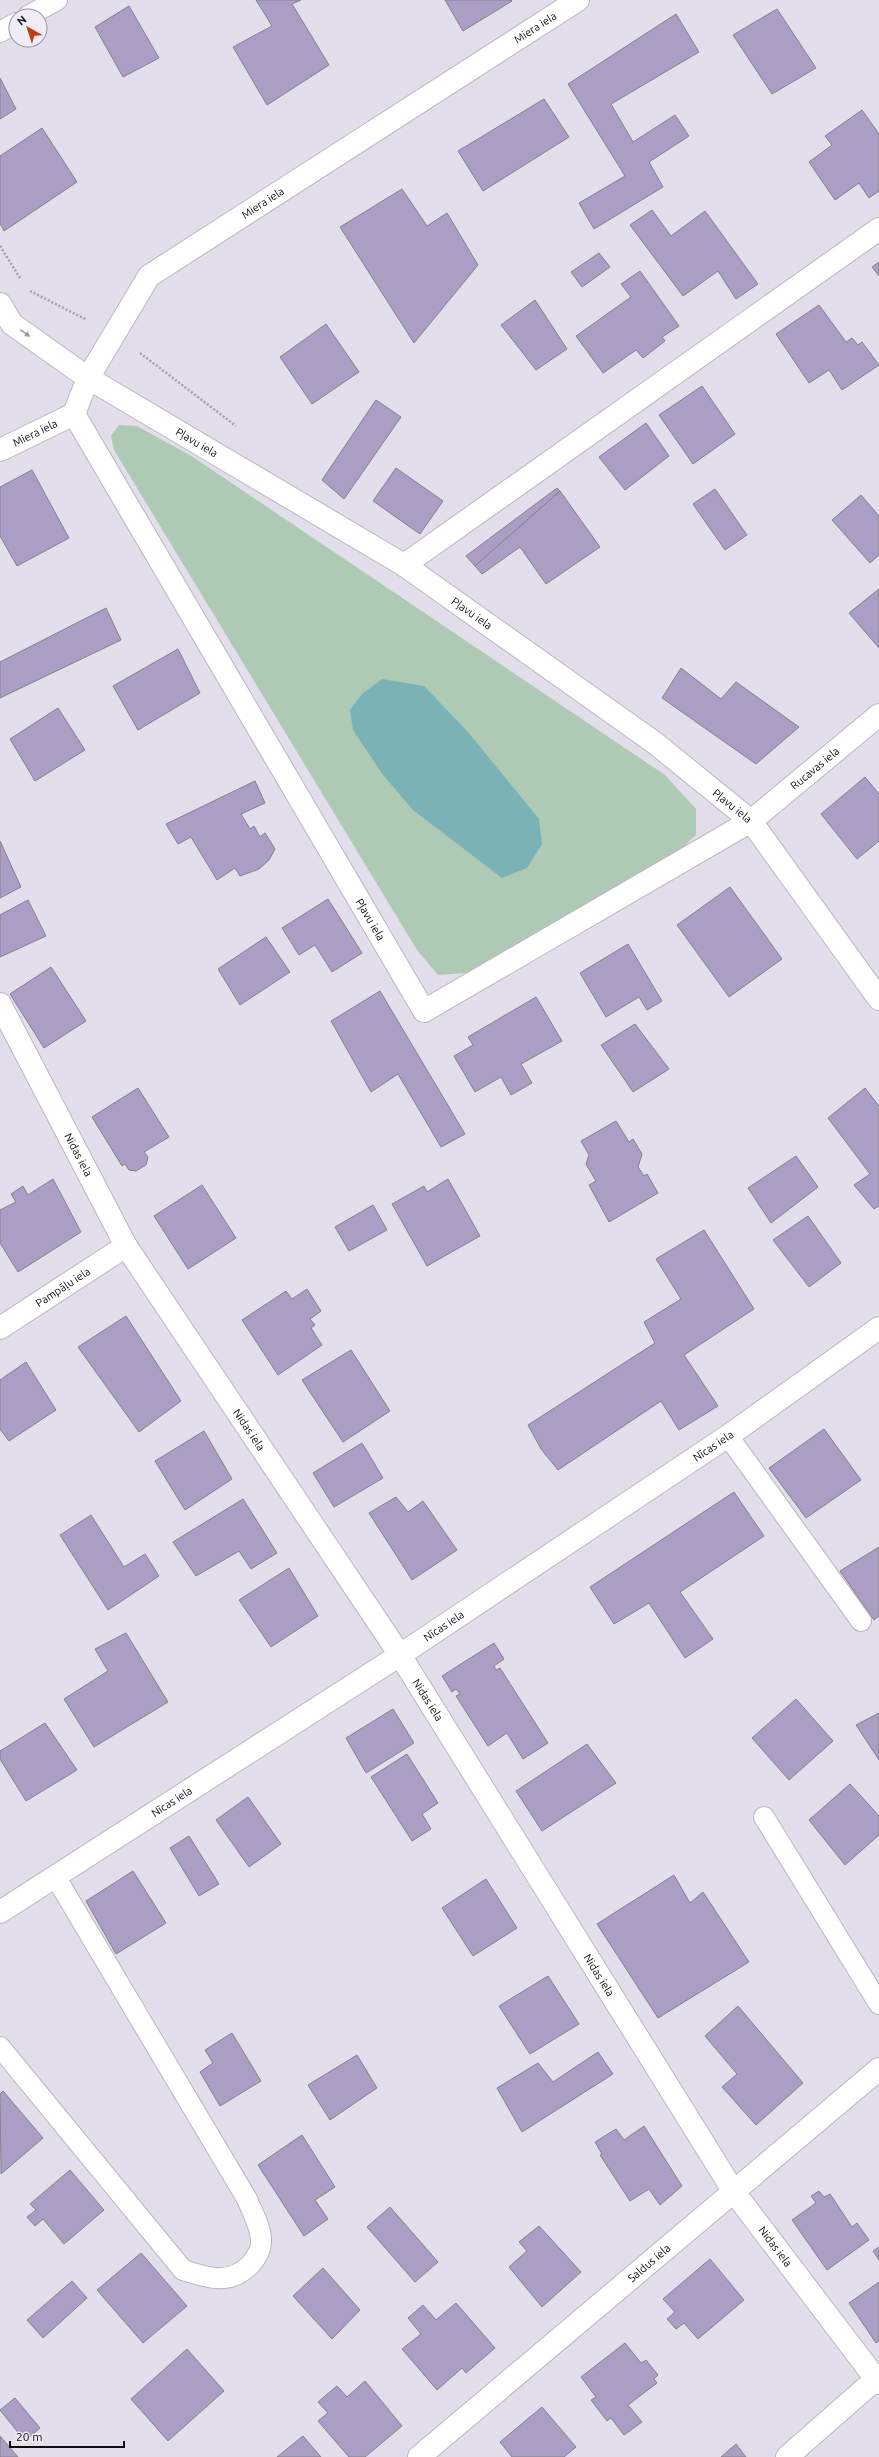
<svg xmlns="http://www.w3.org/2000/svg" width="879" height="2457" font-family="Ubuntu,sans-serif">
	<rect width="100%" height="100%" fill="#e3deeb"/>
	<path fill="#afcab4" d="M119,425L137,426L193,457L665,775L696,809V835L669,860L477,972L438,975L417,950L114,450L111,436Z"/>
	<path fill="#7ab2b5" d="M382,679L424,686L468,732L539,819L542,844L527,868L502,878L413,810L383,775L353,730L350,710L362,694Z"/>
	<g fill="#ac9dc5" stroke="#84808b">
		<path d="M256,0H301L292,4L329,65L267,105L233,47L272,26Z"/>
		<path d="M445,0H511L512,1L463,31Z"/>
		<path d="M129,6L159,58L123,77L95,27Z"/>
		<path d="M777,9L816,68L772,94L733,35Z"/>
		<path d="M676,14L699,52L611,104L633,142L675,115L689,136L649,162L663,187L594,229L579,203L625,176L568,84Z"/>
		<path d="M0,78L16,109L0,119Z"/>
		<path d="M544,99L569,137L483,191L458,151Z"/>
		<path d="M862,110L879,134V191L869,198L859,183L835,200L809,162L832,145L825,136Z"/>
		<path d="M42,128L77,182L4,231L0,223V156Z"/>
		<path d="M402,189L427,226L447,213L478,265L414,343L340,227Z"/>
		<path d="M652,210L671,236L705,211L758,284L736,299L718,271L683,296L630,225Z"/>
		<path d="M599,253L610,267L582,287L571,272Z"/>
		<path d="M879,262V276L872,267Z"/>
		<path d="M640,271L679,326L662,337L665,341L643,358L636,350L603,373L576,336L631,297L621,284Z"/>
		<path d="M535,300L567,349L536,370L501,325Z"/>
		<path d="M819,305L846,342L852,338L858,345L862,342L879,365L842,390L829,370L809,383L776,334Z"/>
		<path d="M326,324L359,372L312,404L280,357Z"/>
		<path d="M702,386L735,434L693,464L659,415Z"/>
		<path d="M376,400L401,417L344,499L322,480Z"/>
		<path d="M646,423L669,456L625,490L599,457Z"/>
		<path d="M396,468L443,501L420,534L373,501Z"/>
		<path d="M32,470L69,538L17,566L0,536V487Z"/>
		<path d="M557,488L560,491L475,566L466,556Z"/>
		<path d="M715,489L747,535L725,550L693,504Z"/>
		<path d="M560,491L600,547L546,584L520,547L482,574L475,566Z"/>
		<path d="M861,495L879,516V555L870,563L832,520Z"/>
		<path d="M879,589V648L849,613Z"/>
		<path d="M106,608L121,640L0,698V662Z"/>
		<path d="M178,649L200,693L138,730L113,686Z"/>
		<path d="M681,668L721,699L736,682L799,727L756,764L662,698Z"/>
		<path d="M58,708L85,750L35,781L10,739Z"/>
		<path d="M865,777L879,794V841L857,859L821,814Z"/>
		<path d="M255,781L265,803L241,814L250,829L254,826L260,837L265,833L275,849L269,860L259,869L240,876L235,868L217,880L191,837L178,844L166,824Z"/>
		<path d="M0,841L21,887L0,898Z"/>
		<path d="M730,887L782,959L729,997L677,925Z"/>
		<path d="M328,899L362,953L332,972L315,945L299,955L282,928Z"/>
		<path d="M28,900L46,936L0,957V915Z"/>
		<path d="M266,937L290,972L240,1005L218,969Z"/>
		<path d="M628,944L662,1001L647,1010L639,997L606,1017L580,973Z"/>
		<path d="M51,967L86,1021L44,1048L10,994Z"/>
		<path d="M380,991L465,1134L441,1147L398,1074L371,1092L331,1021Z"/>
		<path d="M536,997L562,1041L521,1064L532,1083L511,1095L501,1077L475,1092L454,1056L473,1045L468,1037Z"/>
		<path d="M635,1024L669,1069L633,1092L601,1045Z"/>
		<path d="M138,1088L169,1137L144,1152L148,1157L146,1165L136,1171L129,1170L125,1164L122,1166L92,1117Z"/>
		<path d="M865,1088L879,1106V1206L874,1209L854,1185L870,1174L828,1118Z"/>
		<path d="M616,1121L629,1142L633,1139L642,1154L638,1167L644,1176L647,1174L658,1193L609,1222L589,1185L596,1181L586,1164L589,1155L581,1141Z"/>
		<path d="M796,1156L818,1187L771,1223L748,1188Z"/>
		<path d="M53,1179L81,1232L18,1272L0,1243V1210L16,1202L11,1194L23,1186L28,1195Z"/>
		<path d="M448,1179L480,1236L427,1266L392,1204L424,1186L427,1192Z"/>
		<path d="M202,1185L236,1238L188,1269L154,1216Z"/>
		<path d="M373,1205L387,1230L349,1251L335,1227Z"/>
		<path d="M808,1216L841,1263L809,1287L773,1240Z"/>
		<path d="M704,1230L754,1309L684,1355L718,1406L679,1430L661,1401L558,1470L541,1449L528,1425L655,1343L644,1322L681,1299L656,1259Z"/>
		<path d="M307,1289L321,1311L310,1319L315,1325L311,1328L322,1345L278,1375L242,1320L286,1291L292,1299Z"/>
		<path d="M126,1316L181,1401L139,1432L78,1347Z"/>
		<path d="M351,1350L390,1411L343,1442L302,1380Z"/>
		<path d="M26,1362L56,1410L9,1441L0,1429V1380Z"/>
		<path d="M824,1429L861,1480L806,1518L769,1468Z"/>
		<path d="M204,1431L232,1479L185,1510L155,1461Z"/>
		<path d="M362,1443L383,1478L334,1507L313,1473Z"/>
		<path d="M734,1492L764,1536L680,1592L713,1639L685,1658L649,1603L614,1624L590,1587Z"/>
		<path d="M396,1497L408,1512L423,1501L457,1550L412,1580L369,1513Z"/>
		<path d="M243,1499L277,1553L251,1569L239,1551L196,1576L173,1542Z"/>
		<path d="M91,1515L124,1567L145,1554L159,1576L108,1610L60,1535Z"/>
		<path d="M879,1547V1616L874,1620L840,1571Z"/>
		<path d="M289,1568L318,1616L271,1647L239,1600Z"/>
		<path d="M126,1633L168,1702L94,1747L64,1699L108,1671L95,1649Z"/>
		<path d="M494,1643L504,1659L494,1666L496,1670L500,1668L548,1743L523,1759L507,1733L488,1746L456,1696L460,1694L456,1689L452,1692L442,1676Z"/>
		<path d="M796,1699L833,1741L789,1780L752,1738Z"/>
		<path d="M393,1709L414,1743L366,1773L346,1738Z"/>
		<path d="M879,1713V1760L856,1725Z"/>
		<path d="M45,1723L77,1770L26,1801L0,1759V1751Z"/>
		<path d="M587,1744L616,1783L542,1831L516,1791Z"/>
		<path d="M407,1754L438,1803L422,1814L431,1829L412,1841L371,1777Z"/>
		<path d="M850,1784L879,1816V1835L845,1865L809,1820Z"/>
		<path d="M248,1797L281,1844L249,1867L216,1820Z"/>
		<path d="M189,1836L219,1884L199,1896L170,1848Z"/>
		<path d="M133,1871L166,1923L116,1954L86,1901Z"/>
		<path d="M674,1875L690,1903L703,1892L749,1962L658,2018L597,1924Z"/>
		<path d="M486,1879L517,1928L473,1956L442,1908Z"/>
		<path d="M548,1976L579,2024L530,2054L499,2006Z"/>
		<path d="M738,2006L803,2083L756,2125L722,2087L737,2074L705,2036Z"/>
		<path d="M232,2033L261,2081L220,2106L200,2072L213,2063L205,2050Z"/>
		<path d="M598,2052L613,2074L522,2132L497,2088L538,2063L553,2082Z"/>
		<path d="M357,2055L377,2088L330,2120L308,2085Z"/>
		<path d="M3,2091L43,2138L1,2174L0,2094Z"/>
		<path d="M644,2126L682,2186L660,2205L649,2189L630,2201L600,2155L602,2154L595,2142L616,2129L624,2140Z"/>
		<path d="M302,2135L335,2187L315,2200L328,2219L304,2236L258,2165Z"/>
		<path d="M70,2170L104,2210L64,2244L43,2219L35,2226L27,2217L36,2210L30,2204Z"/>
		<path d="M819,2191L824,2197L830,2194L852,2227L857,2223L869,2240L827,2270L792,2220L816,2203L811,2196Z"/>
		<path d="M390,2207L438,2262L415,2282L367,2227Z"/>
		<path d="M539,2226L581,2272L542,2307L509,2267L527,2251L519,2242Z"/>
		<path d="M879,2247V2260L873,2251Z"/>
		<path d="M141,2253L187,2306L143,2343L97,2290Z"/>
		<path d="M710,2259L744,2300L698,2339L684,2323L676,2329L667,2319L675,2312L663,2299Z"/>
		<path d="M323,2268L360,2310L332,2339L293,2296Z"/>
		<path d="M72,2281L87,2298L43,2338L27,2320Z"/>
		<path d="M879,2282V2341L876,2343L849,2303Z"/>
		<path d="M456,2303L495,2348L466,2373L462,2368L437,2390L402,2349L421,2334L408,2318L423,2305L436,2320Z"/>
		<path d="M625,2343L641,2363L646,2360L658,2375L654,2379L657,2383L628,2405L642,2422L624,2435L611,2418L607,2421L591,2400L596,2397L581,2377Z"/>
		<path d="M187,2349L224,2391L168,2441L131,2399Z"/>
		<path d="M365,2381L402,2426L365,2457H349L318,2421L328,2413L318,2402L337,2386L347,2397Z"/>
		<path d="M15,2398L40,2428L25,2441L0,2410Z"/>
		<path d="M542,2407L576,2447L564,2457H512L500,2442Z"/>
		<path d="M0,2436L18,2457H0Z"/>
		<path d="M303,2436L321,2457H277Z"/>
		<path d="M736,2444L746,2457H721Z"/>
	</g>
	<g fill="none" stroke-linecap="round" stroke-linejoin="round">
		<g stroke="#bab6c2" stroke-width="22">
			<g id="lane">
				<path d="M28,16L57,0"/>
				<path d="M0,32L16,23"/>
				<path d="M728,1436L861,1621"/>
				<path d="M764,1817L879,2004"/>
				<path d="M0,2047L183,2270C208,2278 230,2286 251,2264C255,2259 261,2250 261,2243C262,2228 252,2212 247,2199L55,1876"/>
			</g>
		</g>
		<g stroke="#bab6c2" stroke-width="24">
			<g id="street">
				<path id="s1" d="M0,304L12,324L88,378L404,565L655,743L751,821L879,999"/>
				<path id="s2" d="M74,414L424,1011L751,821L879,715"/>
				<path id="s3" d="M0,450L74,414L88,378L149,276L578,0"/>
				<path d="M404,565L879,229"/>
				<path id="s4" d="M0,1004L126,1246L400,1655L734,2192L879,2383"/>
				<path id="s5" d="M0,1328L126,1246"/>
				<path id="s6" d="M0,1912L400,1655L728,1436L879,1328"/>
				<path id="s7" d="M419,2457L879,2069"/>
				<path d="M787,2457L876,2379"/>
			</g>
		</g>
		<g stroke="#a19ea8" stroke-width="2.5" stroke-dasharray="2 2" stroke-linecap="butt">
			<path d="M0,246L20,278"/>
			<path d="M30,291L87,320"/>
			<path d="M140,353L236,426"/>
		</g>
		<use href="#lane" stroke="#fff" stroke-width="20"/>
		<use href="#street" stroke="#fff" stroke-width="22"/>
	</g>
	<defs><path id="oneway-solid" d="M-6-.8H1V-3.2L6.5 0L1 3.2V.8H-6Z"/></defs>
	<use fill="#9e9e9f" href="#oneway-solid" transform="translate(25 333) rotate(35)"/>
	<g text-anchor="middle" dominant-baseline="central" stroke-width="3.5" stroke-linejoin="round" paint-order="stroke">
		<g font-size="11" fill="#0d0c10" stroke="#f0ecf8">
			<text stroke="none"><textPath href="#s3" startOffset="699">Miera iela</textPath></text>
			<text stroke="none"><textPath href="#s3" startOffset="375">Miera iela</textPath></text>
			<text stroke="none"><textPath href="#s3" startOffset="39">Miera iela</textPath></text>
			<text stroke="none"><textPath href="#s1" startOffset="243">Pļavu iela</textPath></text>
			<text stroke="none"><textPath href="#s1" startOffset="567">Pļavu iela</textPath></text>
			<text stroke="none"><textPath href="#s2" startOffset="1153">Rucavas iela</textPath></text>
			<text stroke="none"><textPath href="#s1" startOffset="891">Pļavu iela</textPath></text>
			<text stroke="none"><textPath href="#s2" startOffset="586">Pļavu iela</textPath></text>
			<text stroke="none"><textPath href="#s4" startOffset="170">Nidas iela</textPath></text>
			<text stroke="none"><textPath href="#s5" startOffset="75">Pampāļu iela</textPath></text>
			<text stroke="none"><textPath href="#s4" startOffset="494">Nidas iela</textPath></text>
			<text stroke="none"><textPath href="#s6" startOffset="852">Nīcas iela</textPath></text>
			<text stroke="none"><textPath href="#s6" startOffset="528">Nīcas iela</textPath></text>
			<text stroke="none"><textPath href="#s4" startOffset="818">Nidas iela</textPath></text>
			<text stroke="none"><textPath href="#s6" startOffset="204">Nīcas iela</textPath></text>
			<text stroke="none"><textPath href="#s4" startOffset="1142">Nidas iela</textPath></text>
			<text stroke="none"><textPath href="#s4" startOffset="1466">Nidas iela</textPath></text>
			<text stroke="none"><textPath href="#s7" startOffset="301">Saldus iela</textPath></text>
		</g>
	</g>
	<g transform="translate(28 28) rotate(321)"><circle r="19" fill="#f0ecf8" stroke="#95929b"/>
	<path d="M0-3L7 15L0 10L-7 15Z" fill="#c43b12"/>
	<text y="-6" font-size="11" font-weight="bold" text-anchor="middle" fill="#0d0c10">N</text>
	</g>
	<path d="M10 2441v6h114v-6" fill="none" stroke="#0d0c10" stroke-width="2"/>
	<text x="16" y="2441" font-size="12" fill="#0d0c10" stroke="#f0ecf8" stroke-width="3" paint-order="stroke">20 m</text>
</svg>
